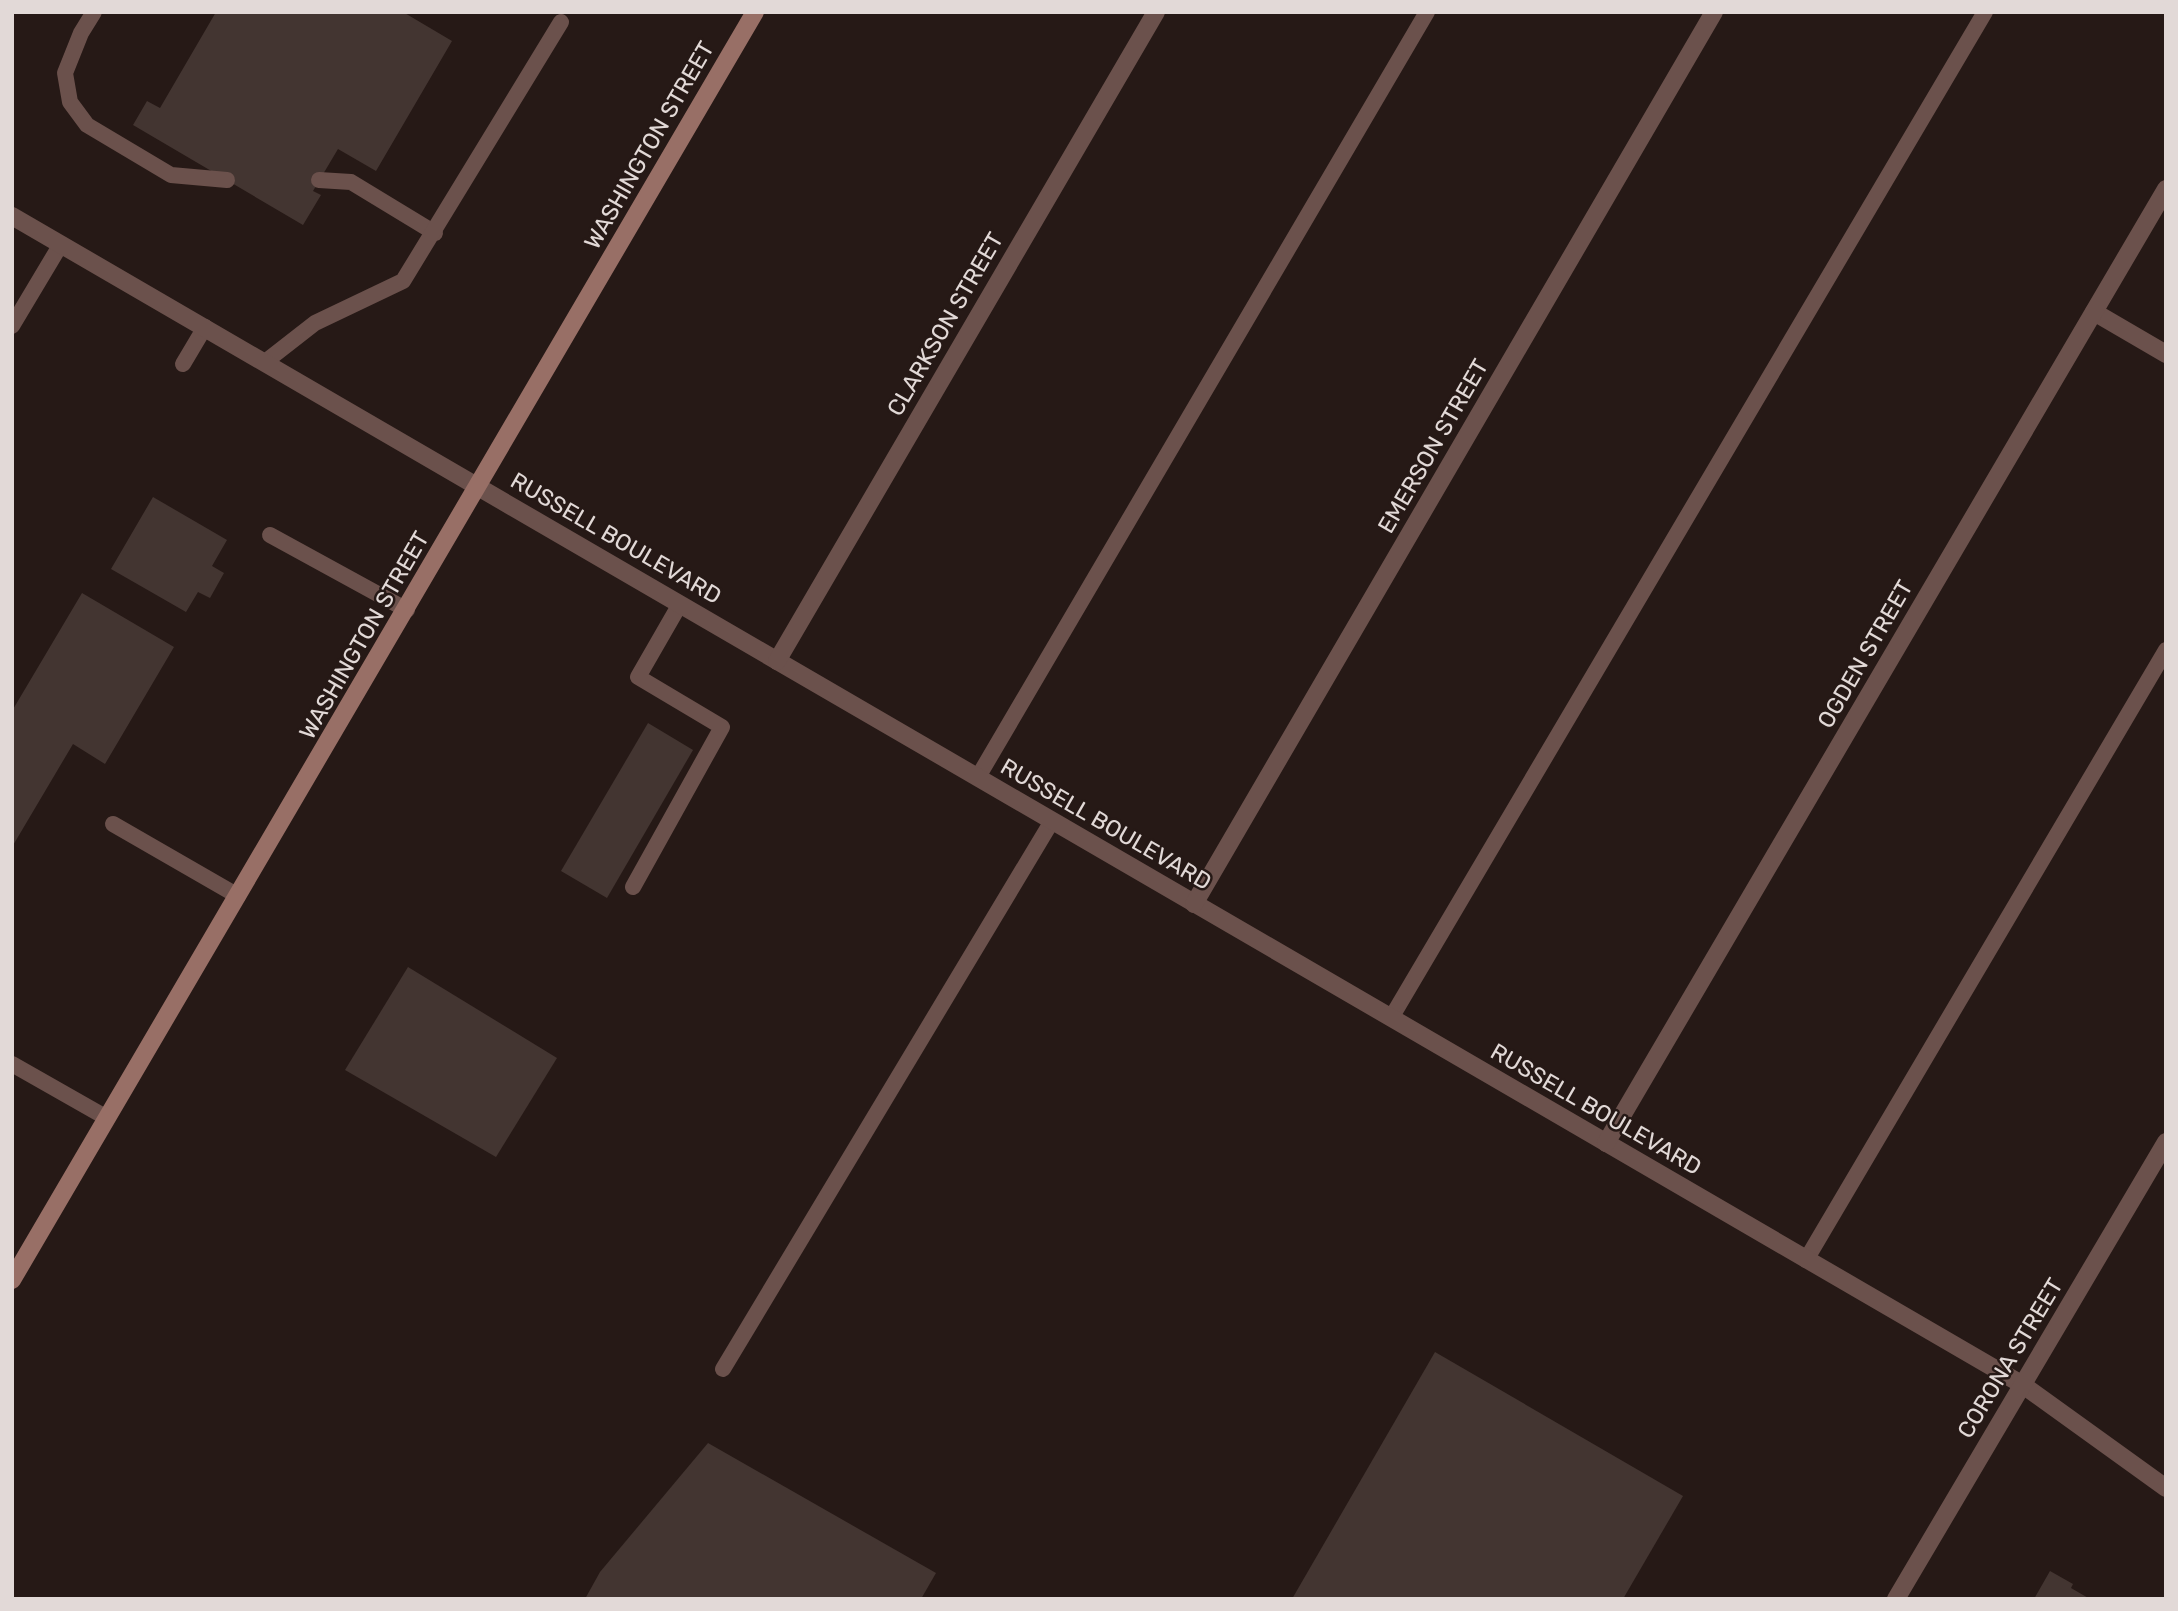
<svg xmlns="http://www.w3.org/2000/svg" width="2178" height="1611" font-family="Rubik,sans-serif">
	<rect width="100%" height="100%" fill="#261916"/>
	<g fill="#433531">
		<path d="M216,12H403L452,41L376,171L338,149L313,191L321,195L303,225L133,125L147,101L160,108Z"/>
		<path d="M153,497L227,540L212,566L224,573L210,598L198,592L186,612L111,569Z"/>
		<path d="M82,593L174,647L105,764L73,744L12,847V711Z"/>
		<path d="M648,723L693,750L607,898L561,871Z"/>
		<path d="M408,967L557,1058L496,1157L345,1070Z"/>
		<path d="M1435,1352L1683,1496L1623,1599H1292Z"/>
		<path d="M708,1443L936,1573L921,1599H585L600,1572Z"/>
		<path d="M2050,1571L2073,1584L2071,1588L2090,1599H2034Z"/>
	</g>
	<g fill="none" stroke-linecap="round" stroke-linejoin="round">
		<g stroke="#6b514c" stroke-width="16">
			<path d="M94,12L81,33L65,73L70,102L87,125L171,175L227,180"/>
			<path d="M319,180L351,182L435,233"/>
			<path d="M12,326L61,244"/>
			<path d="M265,362L315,323L403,281L561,22"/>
			<path d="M183,364L205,327"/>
			<path d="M270,535L407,610"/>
			<path d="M978,777L1427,12"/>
			<path d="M113,824L238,896"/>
			<path d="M633,887L722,727L638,677L680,604"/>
			<path d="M1391,1018L1985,12"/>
			<path d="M12,1064L107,1118"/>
			<path d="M1806,1260L2166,650"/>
			<path d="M723,1369L1052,821"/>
		</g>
		<g stroke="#6b514c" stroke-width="18">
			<path d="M12,216L2023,1385L2166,1488"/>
			<path d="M2094,312L2166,354"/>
			<path d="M777,661L1156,12"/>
			<path d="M1194,904L1714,12"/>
			<path d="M1606,1143L2166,189"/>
			<path d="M1896,1599L2166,1142"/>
		</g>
		<path stroke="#986f66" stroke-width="18" d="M12,1280L755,12"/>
	</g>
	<g text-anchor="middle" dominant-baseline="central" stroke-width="5" stroke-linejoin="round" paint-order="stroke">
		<g font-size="23" fill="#e2d9d7" stroke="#261916">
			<text transform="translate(649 145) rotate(-60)">WASHINGTON STREET</text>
			<text transform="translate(945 324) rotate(-60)">CLARKSON STREET</text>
			<text transform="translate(1433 446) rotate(-60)">EMERSON STREET</text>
			<text transform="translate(616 538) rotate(30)">RUSSELL BOULEVARD</text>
			<text transform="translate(364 635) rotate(-60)">WASHINGTON STREET</text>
			<text transform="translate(1865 654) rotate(-60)">OGDEN STREET</text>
			<text transform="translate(1106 824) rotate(30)">RUSSELL BOULEVARD</text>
			<text transform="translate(1596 1109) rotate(30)">RUSSELL BOULEVARD</text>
			<text transform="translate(2010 1358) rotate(-59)">CORONA STREET</text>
		</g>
	</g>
	<rect width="2178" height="1611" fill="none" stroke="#e2d9d7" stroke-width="28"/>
</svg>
